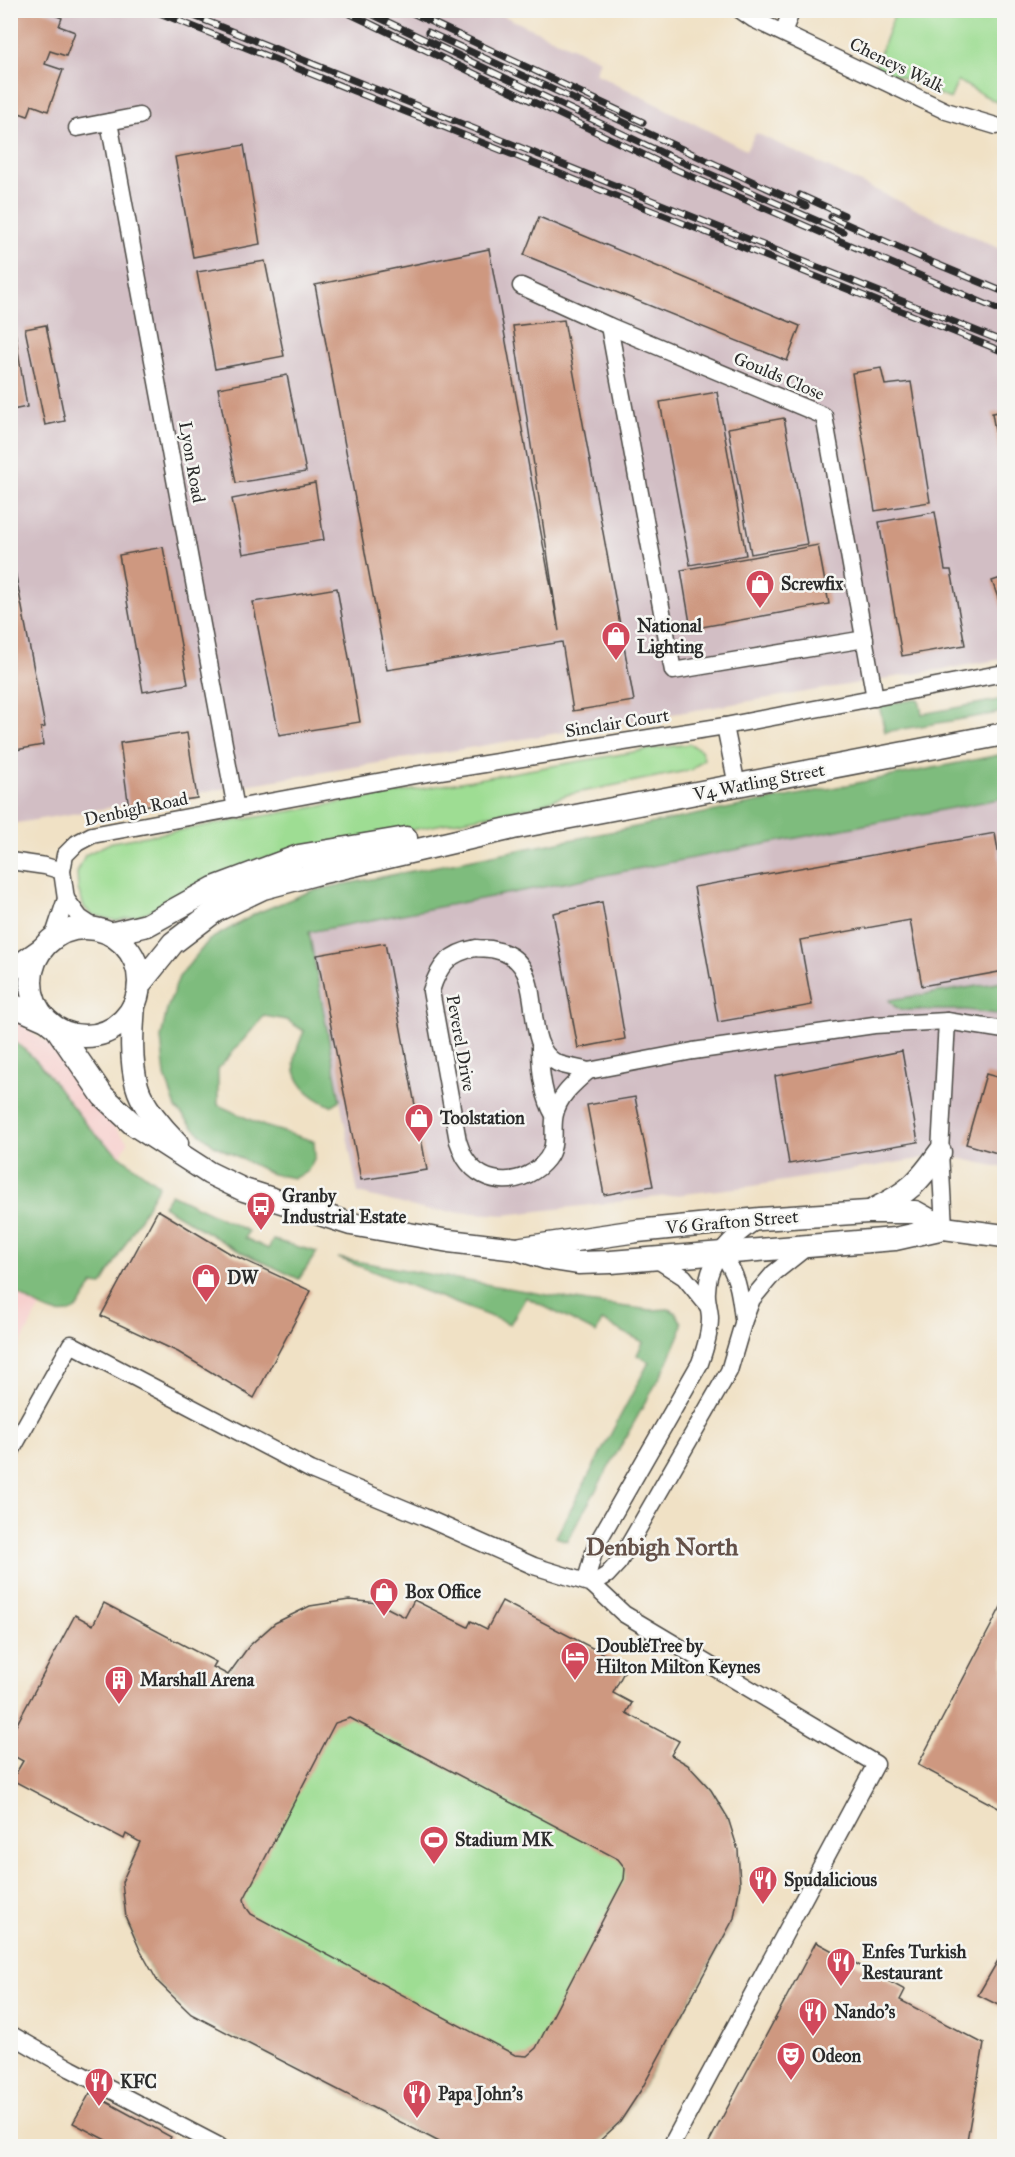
<svg xmlns="http://www.w3.org/2000/svg" width="1015" height="2157" font-family="'IM FELL Great Primer',serif">
	<rect width="100%" height="100%" fill="#f6f6f2"/>
	<filter id="ink" filterUnits="userSpaceOnUse"><feTurbulence type="fractalNoise" baseFrequency=".0167" numOctaves="2"/><feDisplacementMap in="SourceGraphic" scale="12" xChannelSelector="R" yChannelSelector="G"/><feConvolveMatrix kernelMatrix="1 2 1 2 8 2 1 2 1" color-interpolation-filters="sRGB"/></filter>
	<filter id="wash" filterUnits="userSpaceOnUse"><feTurbulence type="fractalNoise" baseFrequency=".008" numOctaves="4" result="noise"/><feDisplacementMap in="SourceGraphic" scale="24" xChannelSelector="R" yChannelSelector="G"/><feGaussianBlur stdDeviation="1.35" result="paint"/><feColorMatrix in="noise" values="0 0 0 0 0 0 0 0 0 0 0 0 0 0 0 0 0 1.4 0 .05"/><feComposite in="paint" operator="in"/></filter>
	<g filter="url(#wash)">
		<rect width="100%" height="100%" fill="#f0e1c5"/>
		<path fill="#f7d0ce" d="M11,1018L20,1021L36,1036L51,1044L72,1080L128,1142L11,1362Z"/>
		<g fill="#d2bec4">
			<path d="M11,11H493L600,60L595,73L746,150L756,133L1004,251V659L11,824Z"/>
			<path d="M1004,798V1168L944,1155L753,1186L505,1215L426,1210L358,1193L308,932Z"/>
		</g>
		<g fill="#9edd93" stroke="#64845f" stroke-width="1.5">
			<path d="M896,11H1004V106L958,81L950,99L875,66Z"/>
			<path d="M690,744L701,750L704,759L691,770L566,795L536,806L256,860L215,877L171,902L140,915L116,921L91,914L84,907L78,889L77,873L85,855L112,842L651,749Z"/>
			<path d="M378,1603L688,1765L711,1790L728,1818L740,1884L734,1918L641,2090L620,2122L594,2146H447L191,2014L158,1982L140,1950L126,1918L122,1882L140,1842L228,1675L249,1646L275,1623Z"/>
		</g>
		<g fill="#7ebc7d" stroke="#547454" stroke-width="1.5">
			<path d="M919,699L922,714L1004,699V712L885,732L879,705Z"/>
			<path d="M1004,754V798L309,932L340,1100L331,1106C311,1097 291,1082 295,1058C296,1049 301,1039 304,1031L287,1020L264,1016L218,1069V1105L264,1126L314,1141L315,1157L307,1172L294,1178L272,1174L214,1145L194,1128L176,1108L165,1076L161,1038L167,1009L179,977L209,940L257,913L311,891Z"/>
			<path d="M1004,982V1015L966,1010H901L894,1006L889,1000Z"/>
			<path d="M11,1040C39,1055 66,1101 88,1126C109,1149 133,1166 159,1185L102,1285L93,1284C88,1291 83,1303 77,1308C58,1325 27,1299 11,1289Z"/>
			<path d="M171,1194L248,1231L245,1238L268,1249L273,1240L317,1252L299,1279L235,1249L163,1206Z"/>
			<path d="M338,1258L587,1302L651,1310L669,1309L676,1313L682,1323L680,1334L666,1366L567,1541L556,1537L649,1362L637,1355L643,1342L602,1321L596,1333L526,1297L510,1324Z"/>
		</g>
		<g id="blocks">
			<g fill="#ce9880" fill-rule="evenodd">
				<path d="M10,10H42L62,18L59,26L75,32L66,56L50,51L45,64L63,70L48,111L32,105L28,116L10,110Z"/>
				<path d="M244,145L260,244L193,257L175,157Z"/>
				<path d="M539,217L800,326L787,361L524,255Z"/>
				<path d="M489,249L559,631L513,326L564,320L634,701L573,711L562,642L387,670L315,285Z"/>
				<path d="M265,261L284,356L215,369L197,272Z"/>
				<path d="M46,325L65,421L45,425L25,329Z"/>
				<path d="M10,332H15L27,407L12,410Z"/>
				<path d="M881,368L885,385L911,382L930,502L875,511L852,373Z"/>
				<path d="M287,375L306,472L236,483L218,388Z"/>
				<path d="M717,392L746,555L690,565L660,402Z"/>
				<path d="M1004,411V477H1003L992,413Z"/>
				<path d="M784,418L807,544L751,554L728,428Z"/>
				<path d="M315,483L324,540L243,554L232,499Z"/>
				<path d="M935,512L945,570H951L965,645L902,656L879,522Z"/>
				<path d="M10,545L45,727L41,728L43,745L10,751Z"/>
				<path d="M818,545L829,604L691,629L681,570Z"/>
				<path d="M163,547L188,684L143,692L119,555Z"/>
				<path d="M1004,577V615L992,581Z"/>
				<path d="M337,588L360,722L279,735L253,602Z"/>
				<path d="M187,733L197,798L129,808L120,743Z"/>
				<path d="M995,833L1004,886V971L922,986L910,920L800,940L812,1005L718,1022L694,887Z"/>
				<path d="M602,902L625,1039L578,1048L553,913Z"/>
				<path d="M385,943L427,1170L361,1180L317,955Z"/>
				<path d="M902,1051L918,1142L789,1164L775,1076Z"/>
				<path d="M986,1074L1004,1079V1155L966,1144Z"/>
				<path d="M635,1097L653,1186L604,1195L587,1105Z"/>
				<path d="M158,1210L231,1254L311,1291L254,1398L178,1352L101,1316Z"/>
				<path d="M349,1600L378,1603L405,1617L414,1600L468,1627L471,1621L487,1629L502,1601L627,1666L613,1693L632,1703L626,1713L679,1741L671,1755L688,1765L711,1790L728,1818L738,1850L740,1884L734,1918L641,2090L620,2122L594,2146H447L191,2014L158,1982L140,1950L126,1918L122,1882L140,1842L126,1834L124,1839L12,1780L23,1761L10,1754V1737L75,1615L93,1625L104,1603L216,1662L213,1667L228,1675L249,1646L275,1623L310,1606ZM350,1718L618,1859L625,1868L624,1879L536,2048L527,2056L515,2055L251,1914L246,1907L244,1899L335,1723Z"/>
				<path d="M1004,1601V1811L918,1765Z"/>
				<path d="M816,1942L905,1990L900,2000L984,2044L966,2146H707Z"/>
				<path d="M1004,1950V2008L978,1995Z"/>
				<path d="M90,2093L171,2137L166,2146H117L73,2123Z"/>
			</g>
		</g>
	</g>
	<g filter="url(#ink)">
		<use href="#blocks" fill-opacity="0" stroke="#494642" stroke-width="1.5"/>
		<g fill="none" stroke-linecap="round" stroke-linejoin="round">
			<g stroke="#494642" stroke-width="19">
				<g id="street">
					<path d="M740,10L753,19L946,111L996,126"/>
					<path d="M783,32L792,10"/>
					<path d="M109,122L236,809"/>
					<path d="M77,128L139,116"/>
					<path d="M521,286L609,326L824,416L875,698"/>
					<path d="M609,326L673,671L865,639"/>
					<path d="M725,726L737,786"/>
					<path d="M10,861L45,866L62,871"/>
					<path d="M66,899L80,918L95,928"/>
					<path d="M53,938L66,899L62,871L65,855L77,843L92,835L415,775L725,726L1004,673"/>
					<path d="M476,948C482,949 489,948 495,950C553,961 516,1042 557,1063C566,1067 579,1068 588,1071C575,1083 559,1095 555,1114C551,1129 558,1145 547,1159C526,1186 484,1189 465,1158C462,1153 460,1146 458,1141L431,991C439,965 449,953 476,948Z"/>
					<path d="M540,1047C540,1070 542,1095 554,1115"/>
					<path d="M588,1071L693,1051L874,1025L947,1021L1004,1030"/>
					<path d="M944,1228L940,1152L947,1021"/>
					<path d="M720,1253C738,1272 740,1293 743,1319"/>
					<path d="M656,1259L684,1277L708,1306"/>
					<path d="M10,1453L71,1344L311,1470L424,1517L534,1566L592,1584L607,1575L619,1562L729,1371L744,1320L752,1299L774,1273L808,1246"/>
					<path d="M10,2034L71,2069L219,2146"/>
					<path d="M671,2146L876,1764L624,1614L592,1584L588,1573L596,1545L700,1363C705,1349 710,1334 710,1318C710,1309 706,1300 707,1291C708,1257 733,1236 759,1219"/>
				</g>
			</g>
			<g stroke="#494642" stroke-width="25">
				<g id="secondary">
					<circle cx="85" cy="982" r="54"/>
					<path d="M110,934L147,925L214,888L299,856L406,838"/>
					<path d="M10,967L18,966L42,949"/>
					<path d="M139,985L173,943L215,911L263,888L319,873L513,828L1004,734"/>
					<path d="M10,1004L46,1020"/>
					<path d="M134,1005C132,1031 130,1060 137,1086C142,1105 163,1129 177,1143"/>
					<path d="M57,1029L103,1096L133,1124L209,1173L244,1190L351,1224L449,1241L517,1249L546,1258L578,1263L611,1262L895,1239L944,1228L1004,1236"/>
					<path d="M875,1209C909,1192 918,1183 940,1152"/>
					<path d="M522,1248L637,1231L760,1219L868,1212H915L944,1228"/>
				</g>
			</g>
			<use href="#street" stroke="#fff" stroke-width="16"/>
			<use href="#secondary" stroke="#fff" stroke-width="22"/>
			<g stroke="#2b2b2b" stroke-width="7">
				<g id="rail">
					<path d="M152,10L1004,352"/>
					<path d="M179,10L1004,342"/>
					<path d="M342,10L663,164L1004,312"/>
					<path d="M363,10L671,157L843,232"/>
					<path d="M406,10L643,122"/>
					<path d="M428,32L806,206"/>
					<path d="M800,195L844,215"/>
					<path d="M831,217L927,260L1004,292"/>
				</g>
			</g>
			<use href="#rail" stroke="#f6f6f2" stroke-width="4.5" stroke-dasharray="14" stroke-linecap="butt"/>
		</g>
	</g>
	<defs>
		<g id="shop-pin" transform="scale(1.5)"><path d="M0 17L-7.5 6A9.5 9.5 0 1 1 7.5 6Z" fill="#d1495b" stroke="#f6f6f2"/><path d="M-5-2.5h2.3a2.7 3.5 0 0 1 5.4 0H5L5.5 6h-11ZM-1.5-2.5h3a1.5 2.3 0 0 0-3 0Z" fill="#fff"/></g>
		<g id="bus-pin" transform="scale(1.5)"><path d="M0 17L-7.5 6A9.5 9.5 0 1 1 7.5 6Z" fill="#d1495b" stroke="#f6f6f2"/><path d="M-5-6H5V4H4V6H2V4H-2V6H-4V4H-5ZM-3.5-4V0h7V-4ZM-3.5 1.2v1.5H-2V1.2ZM2 1.2v1.5H3.5V1.2Z" fill="#fff"/></g>
		<g id="hotel-pin" transform="scale(1.5)"><path d="M0 17L-7.5 6A9.5 9.5 0 1 1 7.5 6Z" fill="#d1495b" stroke="#f6f6f2"/><path d="M-6-4.5h1.5V1H6V5H4.5V3h-9V5H-6ZM-4 0a1.8 1.8 0 1 1 3.6 0ZM.5 0V-2.5h3Q6-2.5 6 0Z" fill="#fff"/></g>
		<g id="building-pin" transform="scale(1.5)"><path d="M0 17L-7.5 6A9.5 9.5 0 1 1 7.5 6Z" fill="#d1495b" stroke="#f6f6f2"/><path d="M-4-6H4V6H1V3H-1V6H-4ZM-2.5-4.3h1.7v1.8h-1.7ZM.8-4.3h1.7v1.8H.8ZM-2.5-1h1.7V.8h-1.7ZM.8-1h1.7V.8H.8Z" fill="#fff"/></g>
		<g id="stadium-pin" transform="scale(1.5)"><path d="M0 17L-7.5 6A9.5 9.5 0 1 1 7.5 6Z" fill="#d1495b" stroke="#f6f6f2"/><path d="M0-5a6.5 5 0 1 0 0 10a6.5 5 0 1 0 0-10ZM-3.5-1.8h7v3.6h-7Z" fill="#fff"/></g>
		<g id="restaurant-pin" transform="scale(1.5)"><path d="M0 17L-7.5 6A9.5 9.5 0 1 1 7.5 6Z" fill="#d1495b" stroke="#f6f6f2"/><path d="M-5-6h1v4h1v-4h1v4h1v-4h1v5L-1.5 .5V6h-2V.5L-5-1ZM5-6V6H3V1.5H1.5Q1.5-4 5-6Z" fill="#fff"/></g>
		<g id="theatre-pin" transform="scale(1.5)"><path d="M0 17L-7.5 6A9.5 9.5 0 1 1 7.5 6Z" fill="#d1495b" stroke="#f6f6f2"/><path d="M-5-5.5Q0-4 5-5.5V0Q5 5 0 6Q-5 5-5 0ZM-3.3-2.5H-1v1.5H-3.3ZM1-2.5H3.3v1.5H1ZM-2.8 1Q0 5.5 2.8 1Z" fill="#fff"/></g>
	</defs>
	<g fill-rule="evenodd">
		<use href="#shop-pin" x="760" y="584"/>
		<use href="#shop-pin" x="616" y="636"/>
		<use href="#shop-pin" x="419" y="1118"/>
		<use href="#bus-pin" x="261" y="1206"/>
		<use href="#shop-pin" x="206" y="1278"/>
		<use href="#shop-pin" x="384" y="1592"/>
		<use href="#hotel-pin" x="575" y="1656"/>
		<use href="#building-pin" x="119" y="1680"/>
		<use href="#stadium-pin" x="434" y="1840"/>
		<use href="#restaurant-pin" x="763" y="1880"/>
		<use href="#restaurant-pin" x="841" y="1962"/>
		<use href="#restaurant-pin" x="813" y="2012"/>
		<use href="#theatre-pin" x="791" y="2056"/>
		<use href="#restaurant-pin" x="99" y="2082"/>
		<use href="#restaurant-pin" x="417" y="2094"/>
	</g>
	<g text-anchor="middle" dominant-baseline="central" stroke-width="5" stroke-linejoin="round" paint-order="stroke">
		<g font-size="18" fill="#2b2b2b" stroke="#f6f6f2">
			<text transform="translate(897 65) rotate(26)">Cheneys Walk</text>
			<text transform="translate(779 376) rotate(23)">Goulds Close</text>
			<text transform="translate(192 462) rotate(80)">Lyon Road</text>
			<text transform="translate(617 723) rotate(-9)">Sinclair Court</text>
			<text transform="translate(759 782) rotate(-11)">V4 Watling Street</text>
			<text transform="translate(136 809) rotate(-12)">Denbigh Road</text>
			<text transform="translate(461 1043) rotate(80)">Peverel Drive</text>
			<text transform="translate(732 1222) rotate(-5)">V6 Grafton Street</text>
		</g>
		<g font-size="18" font-weight="bold" fill="#2b2b2b" stroke="#f6f6f2" text-anchor="start">
			<text x="781" y="584">Screwfix</text>
			<text x="637" y="626">National<tspan x="637" dy="21">Lighting</tspan></text>
			<text x="440" y="1118">Toolstation</text>
			<text x="282" y="1196">Granby<tspan x="282" dy="21">Industrial Estate</tspan></text>
			<text x="227" y="1278">DW</text>
			<text x="405" y="1592">Box Office</text>
			<text x="596" y="1646">DoubleTree by<tspan x="596" dy="21">Hilton Milton Keynes</tspan></text>
			<text x="140" y="1680">Marshall Arena</text>
			<text x="455" y="1840">Stadium MK</text>
			<text x="784" y="1880">Spudalicious</text>
			<text x="862" y="1952">Enfes Turkish<tspan x="862" dy="21">Restaurant</tspan></text>
			<text x="834" y="2012">Nando's</text>
			<text x="812" y="2056">Odeon</text>
			<text x="120" y="2082">KFC</text>
			<text x="438" y="2094">Papa John's</text>
		</g>
		<g font-size="24" font-weight="bold" fill="#645149" stroke="#f6f6f2">
			<text x="662" y="1547">Denbigh North</text>
		</g>
	</g>
	<rect width="1015" height="2157" fill="none" stroke="#f6f6f2" stroke-width="36"/>
</svg>
